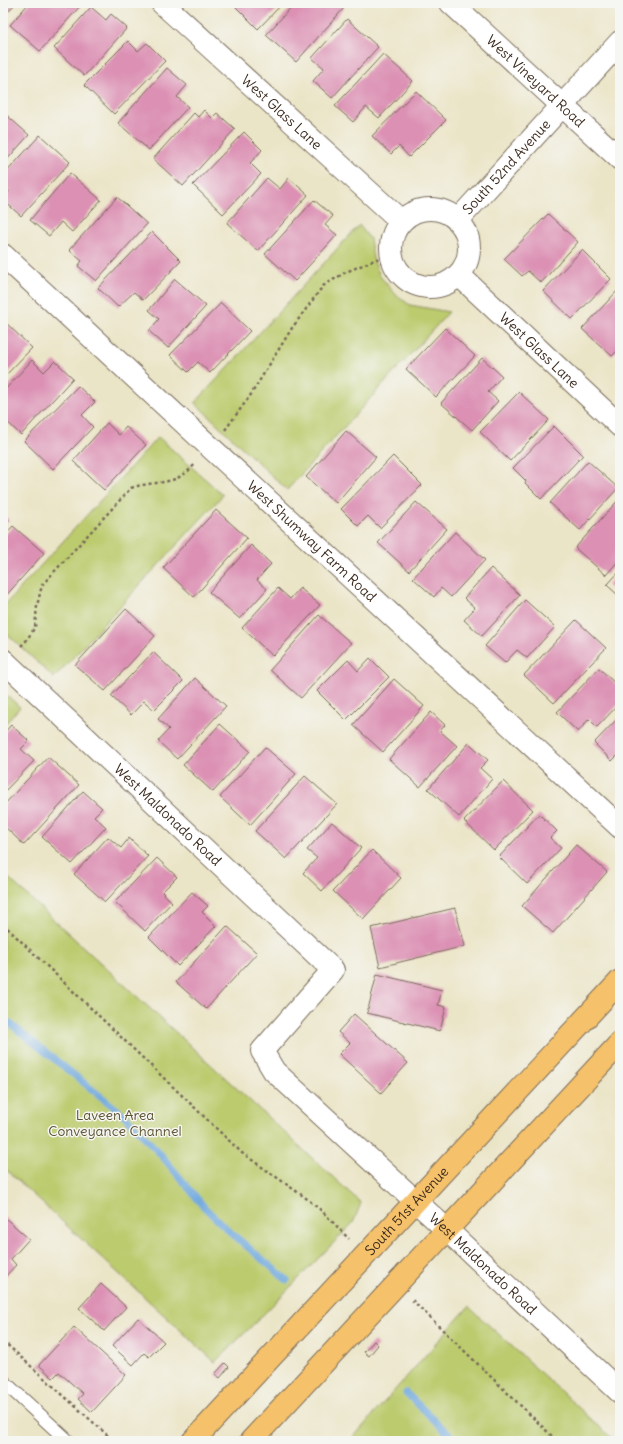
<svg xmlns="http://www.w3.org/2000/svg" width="623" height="1444" font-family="Delius,sans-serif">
	<rect width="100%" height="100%" fill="#f6f6f2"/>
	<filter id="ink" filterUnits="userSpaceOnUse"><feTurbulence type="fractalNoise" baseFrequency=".025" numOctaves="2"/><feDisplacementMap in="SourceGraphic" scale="8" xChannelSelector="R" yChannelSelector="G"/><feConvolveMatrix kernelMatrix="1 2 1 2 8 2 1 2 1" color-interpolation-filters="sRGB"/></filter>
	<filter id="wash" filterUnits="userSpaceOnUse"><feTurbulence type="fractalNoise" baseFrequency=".012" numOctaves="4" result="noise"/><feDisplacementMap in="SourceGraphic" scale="16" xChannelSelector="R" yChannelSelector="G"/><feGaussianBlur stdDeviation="0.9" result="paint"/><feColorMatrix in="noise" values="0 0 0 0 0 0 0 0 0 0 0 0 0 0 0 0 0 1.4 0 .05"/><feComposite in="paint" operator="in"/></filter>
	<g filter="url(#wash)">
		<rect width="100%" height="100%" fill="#ebe5c8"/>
		<g fill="#bbcb6d" stroke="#7b7a46">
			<path d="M359,225L370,239L373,258L380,276L396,295L410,305L449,312L287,490L195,403Z"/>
			<path d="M158,437L223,495L54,678L3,630V607Z"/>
			<path d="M3,692L20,707L3,726Z"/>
			<path d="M3,873L361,1203L353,1223L260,1318L215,1362L3,1167Z"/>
			<path d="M469,1306V1307L615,1441H350Z"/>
		</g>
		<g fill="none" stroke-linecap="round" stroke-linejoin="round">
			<g stroke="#6ea7dd" stroke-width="7">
				<path d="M3,1018L124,1115L162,1156L205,1208L231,1233L287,1280"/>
				<path d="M406,1393L456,1441"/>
			</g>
		</g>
		<g id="blocks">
			<g fill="#dc91b4">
				<path d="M3,3H16L3,17Z"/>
				<path d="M29,3H83L40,51L10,25Z"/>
				<path d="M232,3H283L258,29Z"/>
				<path d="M295,3H338L344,8L296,62L266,35Z"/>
				<path d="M91,7L106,20L111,14L127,28L84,76L54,48Z"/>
				<path d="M347,19L378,47L332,98L313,81L324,68L312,58Z"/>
				<path d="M128,41L138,51L147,43L165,61L114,114L84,85Z"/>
				<path d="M383,54L413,81L379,118L366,107L353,122L335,106Z"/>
				<path d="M167,68L187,85L177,97L188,107L149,150L118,123Z"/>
				<path d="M416,91L446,120L409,157L399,146L391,154L372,136Z"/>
				<path d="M204,110L212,118L217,113L235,129L183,186L153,159L194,113L198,117Z"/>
				<path d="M3,112L29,135L3,164Z"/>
				<path d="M244,132L262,150L250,163L261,174L223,214L193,185Z"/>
				<path d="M40,135L70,162L21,216L3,200L9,191L3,186V176Z"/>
				<path d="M70,173L101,200L72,232L61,222L49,236L30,220Z"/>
				<path d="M267,178L280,189L289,178L308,195L258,251L227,223Z"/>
				<path d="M117,197L147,224L96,281L78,266L82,261L69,250Z"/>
				<path d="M314,200L333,216L325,225L337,235L295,281L265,254Z"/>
				<path d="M548,214L578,242L541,283L528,271L522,276L504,259Z"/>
				<path d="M152,232L181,261L143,300L134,292L118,307L98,288Z"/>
				<path d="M582,250L611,279L572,319L543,291Z"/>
				<path d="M175,279L206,306L168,348L149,331L159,319L149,310Z"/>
				<path d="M619,289L620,290V348L612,356L582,329Z"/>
				<path d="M221,303L250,331L210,373L198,362L188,372L170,355Z"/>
				<path d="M3,320L32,348L3,378Z"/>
				<path d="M445,328L475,356L436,397L406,369Z"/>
				<path d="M482,358L502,376L488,392L498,401L472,430L441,403Z"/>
				<path d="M32,360L44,372L55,361L73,378L21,435L3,418V392Z"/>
				<path d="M78,386L95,402L82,415L93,427L53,469L24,441Z"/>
				<path d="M519,392L549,420L510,461L480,432Z"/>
				<path d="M107,423L119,435L126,427L146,445L104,490L73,461Z"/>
				<path d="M554,426L583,455L541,499L525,483L526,481L513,468Z"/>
				<path d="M346,431L376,457L336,503L306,477Z"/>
				<path d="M393,456L422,485L380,528L368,516L358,526L341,509Z"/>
				<path d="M588,461L618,488L580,530L550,503Z"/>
				<path d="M620,498V559L606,575L575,548Z"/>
				<path d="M416,502L447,529L409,571L378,543Z"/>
				<path d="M216,510L247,538L194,597L163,568Z"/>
				<path d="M3,515L9,520L3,527Z"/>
				<path d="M13,526L44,553L3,599V537Z"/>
				<path d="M455,532L485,560L451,597L441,588L434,597L413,578Z"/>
				<path d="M251,545L271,564L257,580L267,589L240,619L209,592Z"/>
				<path d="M491,568L520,595L482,636L464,620L475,608L464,598Z"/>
				<path d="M620,571V597L607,585Z"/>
				<path d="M278,588L290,599L300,588L320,605L273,656L242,628Z"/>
				<path d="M525,600L555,627L527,658L517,650L505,663L485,646Z"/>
				<path d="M126,609L155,636L105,691L75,665Z"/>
				<path d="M319,615L351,643L301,698L270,670Z"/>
				<path d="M576,620L606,648L554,703L524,675Z"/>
				<path d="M153,652L183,681L154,710L144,701L131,715L111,696Z"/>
				<path d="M370,658L389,677L346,720L317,691L348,660L358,671Z"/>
				<path d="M599,668L620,688V703L597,727L589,719L578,732L557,712Z"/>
				<path d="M195,678L226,706L177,759L158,741L169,729L158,719Z"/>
				<path d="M394,679L424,706L383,752L353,725Z"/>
				<path d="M431,712L445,725L440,731L457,746L420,787L389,759Z"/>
				<path d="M620,716V753L612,761L594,743Z"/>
				<path d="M220,724L250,751L213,792L183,765Z"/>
				<path d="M11,725L29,741L21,749L34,761L3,793V734Z"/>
				<path d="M469,743L488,760L480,768L492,779L459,817L428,789Z"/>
				<path d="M265,747L296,774L250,825L220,797Z"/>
				<path d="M48,757L79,785L24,845L3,825V806Z"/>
				<path d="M305,776L337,804L286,859L255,831Z"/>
				<path d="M503,781L533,810L494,850L464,821Z"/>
				<path d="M83,791L102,808L94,816L106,827L72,864L42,837Z"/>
				<path d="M539,814L557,831L550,838L561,848L527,884L499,857Z"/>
				<path d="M332,822L361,848L322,891L303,873L317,858L307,850Z"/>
				<path d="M108,837L121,848L129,838L148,856L105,902L74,874Z"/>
				<path d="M576,845L607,872L553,933L522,906Z"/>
				<path d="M372,850L401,878L363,919L333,891Z"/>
				<path d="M157,858L177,877L162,892L172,902L145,931L115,902Z"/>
				<path d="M192,892L208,906L202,912L216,926L178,966L149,937Z"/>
				<path d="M455,908L465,946L380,967L371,928Z"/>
				<path d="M227,926L257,953L206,1009L176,982Z"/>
				<path d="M377,974L442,990L438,1005L446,1007L440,1031L367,1013Z"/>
				<path d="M354,1014L408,1063L381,1093L339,1054L350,1043L338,1032Z"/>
				<path d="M3,1216L29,1239L11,1259L16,1265L3,1279Z"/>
				<path d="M101,1284L126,1307L104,1331L79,1308Z"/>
				<path d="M138,1318L164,1342L149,1357L144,1353L133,1365L112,1346Z"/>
				<path d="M74,1327L126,1375L92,1412L78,1399L83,1394L59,1372L53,1378L39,1365Z"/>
				<path d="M374,1341L378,1345L369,1356L364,1352Z"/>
				<path d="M225,1363L229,1367L220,1378L215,1374Z"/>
			</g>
		</g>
	</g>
	<g filter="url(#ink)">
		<use href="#blocks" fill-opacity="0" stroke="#796b5a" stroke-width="1"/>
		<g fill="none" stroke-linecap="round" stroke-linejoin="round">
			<g stroke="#796b5a" stroke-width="15">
				<path id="service" d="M3,1381L68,1441"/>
			</g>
			<g stroke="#796b5a" stroke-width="24">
				<g id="minor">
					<path id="s1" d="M162,3L401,221"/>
					<circle cx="430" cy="248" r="39"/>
					<path id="s2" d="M458,220L620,42"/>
					<path id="s3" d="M3,255L620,827"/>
					<path id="s4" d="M459,275L620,426"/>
					<path id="s5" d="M3,660L333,970L262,1051L274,1071L447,1230L620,1392"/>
				</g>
			</g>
			<g stroke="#796b5a" stroke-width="24">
				<g id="tertiary">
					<path id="s6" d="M451,3L620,159"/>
				</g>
			</g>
			<g stroke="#796b5a" stroke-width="24">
				<g id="primary">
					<path id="s7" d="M193,1441L620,981"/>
					<path d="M251,1441L620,1043"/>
				</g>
			</g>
			<g stroke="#796b5a" stroke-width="2.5" stroke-dasharray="3 3" stroke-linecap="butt">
				<path d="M225,430L250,396L292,328L323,286L346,272L391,253"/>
				<path d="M21,646L26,641L35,627L37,606L42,585L131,488C158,479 174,488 195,464"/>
				<path d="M3,924L242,1153L306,1198L322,1211L349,1239"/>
				<path d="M412,1300L557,1441"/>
				<path d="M3,1341L114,1441"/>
			</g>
			<use href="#service" stroke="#fff" stroke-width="13"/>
			<use href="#minor" stroke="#fff" stroke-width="22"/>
			<use href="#tertiary" stroke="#fff" stroke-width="22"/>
			<use href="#primary" stroke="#f5c16b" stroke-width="22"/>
		</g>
	</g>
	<g text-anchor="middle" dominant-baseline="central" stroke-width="3" stroke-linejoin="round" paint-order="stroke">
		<g font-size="14" fill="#3b2a1e" stroke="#f6f6f2">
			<text stroke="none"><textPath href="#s6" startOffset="115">West Vineyard Road</textPath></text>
			<text stroke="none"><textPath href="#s1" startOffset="162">West Glass Lane</textPath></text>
			<text stroke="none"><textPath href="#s2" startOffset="72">South 52nd Avenue</textPath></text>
			<text stroke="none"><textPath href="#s4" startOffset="110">West Glass Lane</textPath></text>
			<text stroke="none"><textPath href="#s3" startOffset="421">West Shumway Farm Road</textPath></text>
			<text stroke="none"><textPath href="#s5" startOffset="226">West Maldonado Road</textPath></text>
			<text stroke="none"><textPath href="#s7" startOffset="314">South 51st Avenue</textPath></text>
			<text stroke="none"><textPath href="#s5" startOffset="868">West Maldonado Road</textPath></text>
		</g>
		<g font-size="14" fill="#5b5232" stroke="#f6f6f2">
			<text x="115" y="1115">Laveen Area<tspan x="115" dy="16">Conveyance Channel</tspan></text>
		</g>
	</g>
	<rect width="623" height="1444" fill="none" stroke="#f6f6f2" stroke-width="16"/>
</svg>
